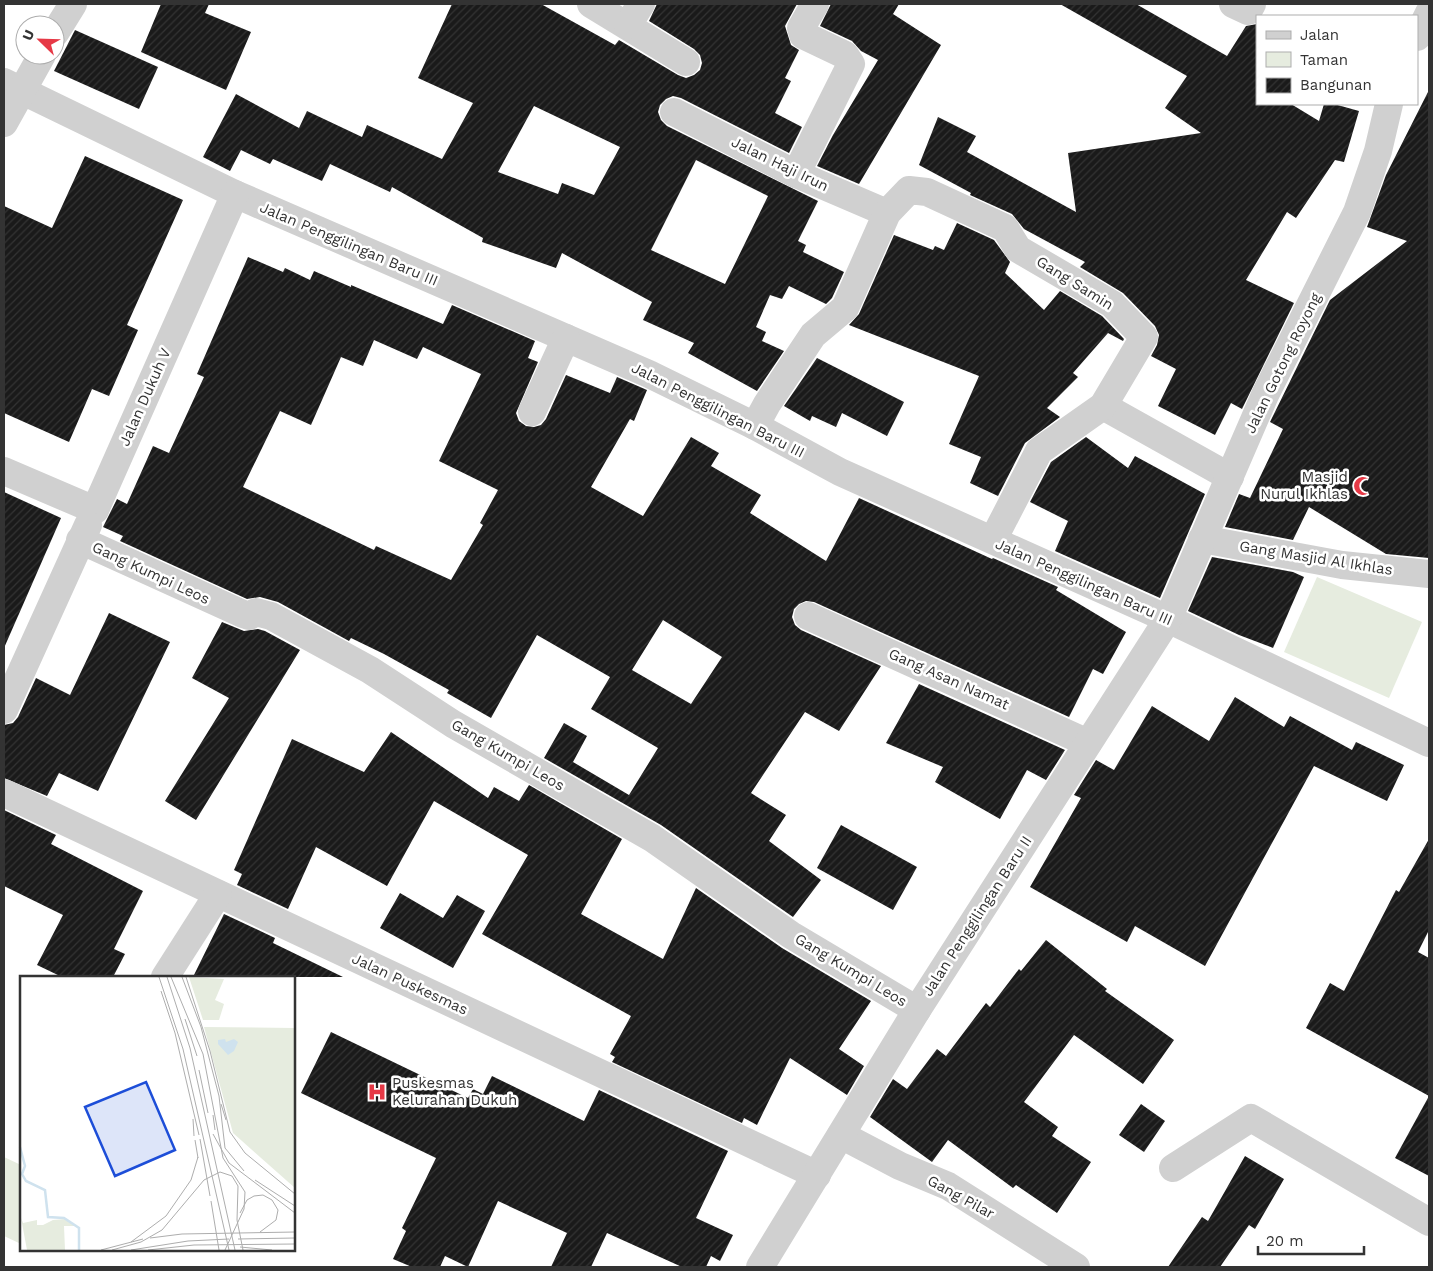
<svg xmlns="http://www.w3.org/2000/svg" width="1433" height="1271" font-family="'Work Sans',sans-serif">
	<defs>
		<pattern id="building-hatch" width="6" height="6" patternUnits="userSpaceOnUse" patternTransform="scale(1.25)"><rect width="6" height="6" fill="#1a1a1a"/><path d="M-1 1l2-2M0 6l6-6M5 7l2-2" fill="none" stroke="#333"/></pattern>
	</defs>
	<rect width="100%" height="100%" fill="#fff"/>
	<g fill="#e6ecdf">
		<path d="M1317,577L1422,622L1389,698L1284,652Z"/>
		<path d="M4,1157L21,1165V1244L4,1236Z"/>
	</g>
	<g fill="url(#building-hatch)" fill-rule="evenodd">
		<path d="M161,4H209L205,13L251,32L226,90L141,52Z"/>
		<path d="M452,4H541L615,45L619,40L678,75L686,78L694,75L700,70L702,63L700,55L694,49L649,21L657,4H797L785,26L791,45L799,50L785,78L791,81L775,113L802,127L789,153L681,98L673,96L666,99L660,105L658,112L661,120L667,126L818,201L798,241L806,245L803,252L844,272L832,298L826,304L789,286L782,299L770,295L756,327L766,332L762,341L784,351L757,391L688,353L694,343L643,320L652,302L562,253L556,268L482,242L483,238L392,187L390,192L330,164L322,181L273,159L270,164L241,150L230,171L203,157L236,94L299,128L307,111L362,137L367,125L442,159L473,103L418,78ZM534,106L620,147L594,195L562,183L558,194L498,172ZM696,160L768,196L725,284L651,250Z"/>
		<path d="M831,4H899L893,14L941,45L859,184L817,166L833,135L878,60L861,51L852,41L820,26Z"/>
		<path d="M1060,4H1136L1227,56L1246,26L1257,24V104H1291L1319,121L1324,104H1334L1359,111L1344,162L1335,160L1296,218L1287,212L1246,280L1294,303L1242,409L1231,403L1215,435L1158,406L1176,369L1151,356L1157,345L1159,335L1155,326L1123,293L1080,267L1085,262L1024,229L1012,214L970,195L971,193L919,165L938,117L976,136L967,152L1076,212L1068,153L1201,133L1165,108L1187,76Z"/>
		<path d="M75,30L158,67L139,109L54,71Z"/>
		<path d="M1429,90V558L1386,554L1309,507L1293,540L1225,527L1239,494L1250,498L1283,429L1270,422L1330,300L1407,241L1367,227L1386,175Z"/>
		<path d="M85,156L183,200L127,325L138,330L109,396L92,389L69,442L4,413V206L52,228Z"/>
		<path d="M957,223L994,240L1010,262L1005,273L1044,310L1060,291L1102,316L1124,339L1123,341L1108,333L1073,373L1078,377L1047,408L1060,417L1025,443L998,496L970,483L981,457L949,444L979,376L849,325L859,314L894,235L933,250L935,246L944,250Z"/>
		<path d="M248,257L283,272L285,268L310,280L314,271L351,287V285L443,324L452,305L535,341L528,358L538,362L516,413L519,421L526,426L534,427L541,425L546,419L566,375L610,393L617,377L647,390L634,421L630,419L591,487L643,516L691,437L719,453L711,466L761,495L750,513L826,561L859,498L992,559L993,558L1058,587L1056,590L1126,632L1103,674L1093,669L1069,717L814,602L806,601L799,604L794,609L792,617L795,625L801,630L881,666L839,731L805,712L751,793L786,815L769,841L821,880L793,917L661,825L544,758L564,723L587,736L573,762L629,795L658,748L591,709L610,677L537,635L491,718L447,693L449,690L384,654L351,638L349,641L278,602L260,597L247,599L120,541L123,536L103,527L117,499L127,504L153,446L169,453L204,377L197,374ZM374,340L417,359L423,347L481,374L439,461L498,490L480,523L483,525L451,580L376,546L374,550L243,487L280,411L311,425L341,357L363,366ZM663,620L722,657L691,704L632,670Z"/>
		<path d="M817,358L904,402L887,436L842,413L836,427L812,416L810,421L784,406Z"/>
		<path d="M1086,437L1128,468L1135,456L1205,494L1160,598L1055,551L1068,521L1030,502L1051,462Z"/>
		<path d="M4,492L61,518L4,648Z"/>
		<path d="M1212,557L1293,572L1304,577L1273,648L1239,635L1188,611Z"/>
		<path d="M109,613L170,642L98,791L59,773L47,796L4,778V725L13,723L18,717L36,678L70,695Z"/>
		<path d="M222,622L244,631L258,629L265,631L300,650L196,820L165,801L229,698L192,678Z"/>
		<path d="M919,684L1065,750L1046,780L1027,770L1000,819L935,782L943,767L886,743Z"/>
		<path d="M1235,697L1284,727L1290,716L1352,750L1356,742L1404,765L1387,801L1314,766L1205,966L1135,926L1127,942L1030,887L1081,798L1074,795L1096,760L1114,770L1152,706L1209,741Z"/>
		<path d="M391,732L488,798L494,787L519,801L529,785L622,839L581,914L663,959L696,888L782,948L871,1001L839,1049L864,1066L847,1095L790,1058L757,1125L744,1118L742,1123L612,1062L615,1057L610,1054L631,1016L482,934L528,855L434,801L387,886L316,847L288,909L237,885L242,874L234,870L292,739L364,772Z"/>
		<path d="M4,810L56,835L51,844L143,891L114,949L125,954L113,977H62L37,965L63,915L4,886Z"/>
		<path d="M841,825L917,867L893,910L817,868Z"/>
		<path d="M1429,839V930L1418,952L1429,958V1096L1306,1028L1330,983L1344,991L1396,890L1399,892Z"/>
		<path d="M400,893L443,918L457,895L485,911L453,968L380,928Z"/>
		<path d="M224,914L275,938L273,943L343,977H193Z"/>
		<path d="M1046,940L1107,989L1105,991L1174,1040L1143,1084L1074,1035L1024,1102L1058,1127L1052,1136L1091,1162L1057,1213L1016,1185L1013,1188L948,1140L932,1162L870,1117L893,1079L907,1089L937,1049L946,1056L986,1003L990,1007L1019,969L1021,971Z"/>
		<path d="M331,1032L468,1098L473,1089L483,1094L492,1076L584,1121L599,1090L728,1151L696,1218L733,1235L720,1261L711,1256L706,1267H682L607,1233L591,1267H551L567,1233L498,1201L468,1267L445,1256L440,1267H412L393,1259L406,1231L402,1228L436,1158L301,1093Z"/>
		<path d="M1429,1096V1176L1395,1158Z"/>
		<path d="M1141,1104L1165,1121L1144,1152L1119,1135Z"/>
		<path d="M1245,1156L1284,1179L1255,1229L1249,1225L1220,1267H1168L1202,1217L1208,1221Z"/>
	</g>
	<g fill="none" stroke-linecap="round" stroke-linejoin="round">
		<g stroke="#d0d0d0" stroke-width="28">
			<path d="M591,4L686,62"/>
			<path d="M1233,4L1248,11L1252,4"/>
			<path d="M628,25L641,4"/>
			<path d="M55,33L73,4"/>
			<path d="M1417,37L1429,13"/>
			<path d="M4,82L235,194L649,374L755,426L840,472L1168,619L1429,743"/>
			<path d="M674,112L796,174L887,213"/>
			<path d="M4,123L42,55"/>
			<path d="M796,174L851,64L845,55L803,35L801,28L815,4"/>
			<path d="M1103,406L1230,477"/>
			<path d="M532,412L566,338"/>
			<path d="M755,426L767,404L813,335L845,308L887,213L909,190L927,192L1005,228L1018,249L1112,304L1144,337L1103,406L1039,451L993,540"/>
			<path d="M4,471L95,510L235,194"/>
			<path d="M1202,539L1342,565L1429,574"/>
			<path d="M80,540L243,614L249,616L256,612L271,616L370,670L453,724L652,838L791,935L917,1010"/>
			<path d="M808,616L1088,743"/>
			<path d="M4,710L88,525"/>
			<path d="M4,793L817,1175"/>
			<path d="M165,977L218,894"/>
			<path d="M841,1135L900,1166L948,1186L1076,1267"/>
			<path d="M1173,1168L1251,1118L1429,1222"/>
			<path d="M760,1267L917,1010L1168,619L1265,395L1357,212L1378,151L1389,104"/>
		</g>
	</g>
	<defs>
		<g id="mosque-bare" transform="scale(1.5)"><path d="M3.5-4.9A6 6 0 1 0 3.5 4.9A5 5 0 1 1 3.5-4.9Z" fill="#e63946" stroke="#fff" stroke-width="2.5" paint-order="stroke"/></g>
		<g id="hospital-bare" transform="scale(1.5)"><path d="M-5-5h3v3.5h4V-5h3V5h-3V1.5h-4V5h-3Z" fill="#e63946" stroke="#fff" stroke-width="2.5" paint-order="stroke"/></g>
	</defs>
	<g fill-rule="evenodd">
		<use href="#mosque-bare" x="1363" y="486"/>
		<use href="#hospital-bare" x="377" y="1092"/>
	</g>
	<g text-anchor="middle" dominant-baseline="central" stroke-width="5" stroke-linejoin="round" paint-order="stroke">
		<g font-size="15" fill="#333" stroke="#fff">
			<text transform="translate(780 164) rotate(26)">Jalan Haji Irun</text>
			<text transform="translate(349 244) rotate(23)">Jalan Penggilingan Baru III</text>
			<text transform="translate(1075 283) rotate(32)">Gang Samin</text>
			<text transform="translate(1283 363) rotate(-64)">Jalan Gotong Royong</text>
			<text transform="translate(145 397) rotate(-66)">Jalan Dukuh V</text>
			<text transform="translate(718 410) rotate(27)">Jalan Penggilingan Baru III</text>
			<text transform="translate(1316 558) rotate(9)">Gang Masjid Al Ikhlas</text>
			<text transform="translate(151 573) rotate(25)">Gang Kumpi Leos</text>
			<text transform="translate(1084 582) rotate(24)">Jalan Penggilingan Baru III</text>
			<text transform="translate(949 679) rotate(24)">Gang Asan Namat</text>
			<text transform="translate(508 755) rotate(30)">Gang Kumpi Leos</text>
			<text transform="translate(977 916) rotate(-57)">Jalan Penggilingan Baru II</text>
			<text transform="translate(851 970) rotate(31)">Gang Kumpi Leos</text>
			<text transform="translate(410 984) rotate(25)">Jalan Puskesmas</text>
			<text transform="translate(961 1197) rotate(29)">Gang Pilar</text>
		</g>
		<g font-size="15" fill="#333" stroke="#fff" text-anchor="end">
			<text x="1348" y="477">Masjid<tspan x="1348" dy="17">Nurul Ikhlas</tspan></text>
			<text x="392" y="1083" text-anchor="start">Puskesmas<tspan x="392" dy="17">Kelurahan Dukuh</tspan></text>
		</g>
	</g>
	<g transform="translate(20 976)">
		<rect width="275" height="275" fill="#fff"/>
		<path d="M169,1L204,3L195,24L204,28L199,44H183ZM1,242L3,247L17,244V249H23L33,244L45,243L56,250H44L45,274H7Z" fill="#e6ecdf"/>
		<path d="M184,51L275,52V212L213,157Z" fill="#e6ecdf"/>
		<path d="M205,63L206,66L214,63L218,66L214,75L208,79L198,68V64Z" fill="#cfe2ee"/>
		<path fill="none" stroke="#cfe2ee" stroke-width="2.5" d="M0,171L5,190L2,198L6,205L25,214L28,241L44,242L59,252V274"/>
		<path fill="none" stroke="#adadad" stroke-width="1" d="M139,1L163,73L209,274M147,1L170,72L215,274M151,1L183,78L203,182L225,216L224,233L205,274M162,1L181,51L199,120L205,172L224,195M166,1L190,75L210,156L225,177L275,218M141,15L155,57L179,159M165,43L177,80M179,94L188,137M201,128L206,144M193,139L195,154M173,143L174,160M193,158L209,187L275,237M180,163L190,220M175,164L178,182M235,204L275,230M191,225L199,274M220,237L227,224L234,220L243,219L252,224L258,234L256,244L240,256M130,262L162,258L275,256M218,263L275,262M111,266L146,240L171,204L178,181M220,271L252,274M81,274L123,263M92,274L121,266L142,254L184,204L200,196L212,200L218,210L217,244L223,274M111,274L168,265L209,263M128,274L174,269L275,268"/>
		<path fill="#1d4ed8" fill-opacity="0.15" stroke="#1d4ed8" stroke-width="2.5" d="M126,106L155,174L95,200L65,131Z"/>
		<rect width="275" height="275" fill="none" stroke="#333" stroke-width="2.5"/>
	</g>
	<rect width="1433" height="1271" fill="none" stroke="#333333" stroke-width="10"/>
	<rect x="1256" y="15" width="162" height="90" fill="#ffffff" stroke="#adadad"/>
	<rect x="1266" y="31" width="25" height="8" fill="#d0d0d0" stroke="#adadad"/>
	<text x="1300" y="40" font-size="15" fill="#333333">Jalan</text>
	<rect x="1266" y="52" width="25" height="15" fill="#e6ecdf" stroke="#adadad"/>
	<text x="1300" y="65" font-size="15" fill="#333333">Taman</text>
	<rect x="1266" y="78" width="25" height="15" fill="url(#building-hatch)" stroke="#adadad"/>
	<text x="1300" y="90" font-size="15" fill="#333333">Bangunan</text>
	<g transform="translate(40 40) rotate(293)"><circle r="24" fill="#ffffff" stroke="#adadad"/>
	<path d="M0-4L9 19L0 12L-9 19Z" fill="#e63946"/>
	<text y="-8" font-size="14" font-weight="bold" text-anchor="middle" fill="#333333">U</text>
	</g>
	<path d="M1258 1246v8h106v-8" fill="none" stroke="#333333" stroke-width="2.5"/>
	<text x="1266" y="1246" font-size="15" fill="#333333" stroke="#ffffff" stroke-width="4" paint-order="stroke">20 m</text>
</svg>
